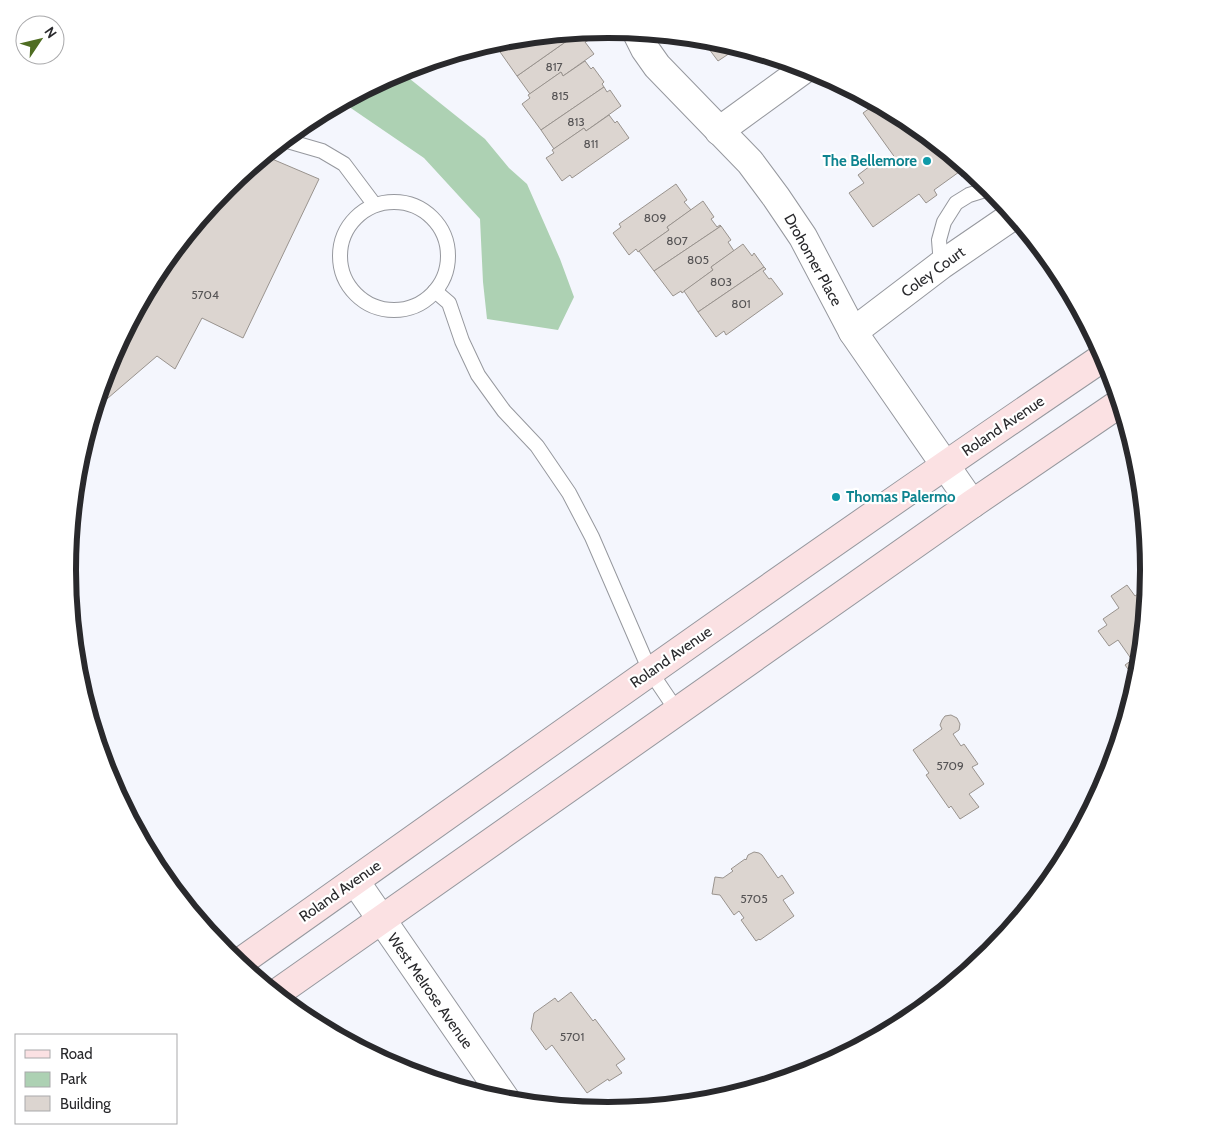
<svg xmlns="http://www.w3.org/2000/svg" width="1217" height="1139" font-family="Cabin,sans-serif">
	<rect width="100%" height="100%" fill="#f4f6fd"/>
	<path fill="#add1b3" d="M400,71L485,139L509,168L527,184L560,259L574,297L558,330L487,319L483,282L480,219L424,158L342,102Z"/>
	<g fill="#dcd5d0" stroke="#99938e">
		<path d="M581,31H583L589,40L585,42L594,54L563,76L561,72L530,94L517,76Z"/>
		<path d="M581,31L517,76L498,49L505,44L503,41L506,39Z"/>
		<path d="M706,38L714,39L739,47L718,61L706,45L709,43Z"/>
		<path d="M585,61L591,69L593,67L604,82L602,84L604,87L541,130L522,104L530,98L528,95L561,72L563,76Z"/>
		<path d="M604,87L607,92L610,90L621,106L586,131L584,128L554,149L541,130Z"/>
		<path d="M859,93L909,120L971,171L962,177L959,172L934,190L937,195L926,203L919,194L873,227L849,193L864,183L858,175L874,163L877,167L881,164L884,168L896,159L863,113L870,108Z"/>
		<path d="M609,115L615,123L617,121L629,138L572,178L570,175L562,181L546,158L554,153L552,150L584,128L586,131Z"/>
		<path d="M265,156L319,179L243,338L202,318L175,369L157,356L94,410L109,362L159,269L226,187Z"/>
		<path d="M676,184L687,200L684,202L691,210L667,227L669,230L638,252L636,249L629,255L613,233L621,227L619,224Z"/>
		<path d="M703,201L714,217L711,219L717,227L720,225L721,226L654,271L639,251L669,230L667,227Z"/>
		<path d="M721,226L731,240L728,242L734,251L711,267L713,270L682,293L681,291L673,296L654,271Z"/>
		<path d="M743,244L752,256L754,253L764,267L698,312L684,291L713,270L711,267Z"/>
		<path d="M764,267L766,269L763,271L769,279L771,278L783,294L726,335L724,331L716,337L698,312Z"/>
		<path d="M1127,585L1135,596L1147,588L1139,673L1134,677L1125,665L1132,660L1118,640L1109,646L1098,631L1107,625L1103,619L1119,608L1111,596Z"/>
		<path d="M951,715L957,718L960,724L959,730L953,734L961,746L964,744L978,764L972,767L984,784L969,794L979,807L960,819L951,806L949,808L926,775L929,773L913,750L942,729L940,725L942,720L945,716Z"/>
		<path d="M754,852L759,853L762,855L778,878L782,875L794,893L783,900L794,916L760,940L759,939L756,941L741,920L744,918L739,911L734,915L720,895L712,894L715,877L723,878L733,871L731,869L745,859L746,860L748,855Z"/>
		<path d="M571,992L593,1021L595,1019L625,1059L616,1065L622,1073L609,1081L608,1079L587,1093L552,1045L546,1050L531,1029L534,1013L555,998L558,1002Z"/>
	</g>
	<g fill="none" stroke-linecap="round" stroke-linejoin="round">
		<g stroke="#96989e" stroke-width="16">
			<g id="lane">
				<path d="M284,140L322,151L344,164L374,204"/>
				<circle cx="394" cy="256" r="54"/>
				<path d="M941,265L939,240L944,222L956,203L969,195L985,190H993"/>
				<path d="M435,291L449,303L462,341L478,375L504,411L537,446L569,493L592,537L650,671L677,711"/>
			</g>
		</g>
		<g stroke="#96989e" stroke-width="30">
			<g id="street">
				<path d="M636,31L645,49L657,66L750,162L776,197L803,237L853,332L972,504"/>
				<path d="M719,131L807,67"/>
				<path d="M853,332L941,265L1014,215"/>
				<path d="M355,881L506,1100"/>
			</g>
		</g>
		<g stroke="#96989e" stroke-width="30">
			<g id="secondary">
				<path d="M239,963C527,759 813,554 1105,356"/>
				<path d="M277,993L972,504L1120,403"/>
			</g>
		</g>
		<use href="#lane" stroke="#fff" stroke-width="14"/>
		<use href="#street" stroke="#fff" stroke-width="28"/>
		<use href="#secondary" stroke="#fbe1e3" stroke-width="28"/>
	</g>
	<g fill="#0f9aa8" stroke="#fff" stroke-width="2">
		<circle cx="927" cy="161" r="5"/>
		<circle cx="836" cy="497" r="5"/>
	</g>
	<g text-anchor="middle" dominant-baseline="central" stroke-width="4.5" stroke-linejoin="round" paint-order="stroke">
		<g font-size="12" fill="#565455">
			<text x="554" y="66">817</text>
			<text x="560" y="95">815</text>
			<text x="576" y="121">813</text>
			<text x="591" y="143">811</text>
			<text x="655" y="217">809</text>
			<text x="677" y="240">807</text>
			<text x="698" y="259">805</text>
			<text x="721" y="281">803</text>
			<text x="205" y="294">5704</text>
			<text x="741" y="303">801</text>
			<text x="950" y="765">5709</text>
			<text x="754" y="898">5705</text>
			<text x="572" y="1036">5701</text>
		</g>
		<g font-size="15" font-weight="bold" fill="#0d838f" stroke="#fff" text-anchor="end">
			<text x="917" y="161">The Bellemore</text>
			<text x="846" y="497" text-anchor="start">Thomas Palermo</text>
		</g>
		<g font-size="15" fill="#29292c" stroke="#fff">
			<text transform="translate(813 260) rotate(61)">Drohomer Place</text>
			<text transform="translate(933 272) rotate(-36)">Coley Court</text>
			<text transform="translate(1003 426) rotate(-34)">Roland Avenue</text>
			<text transform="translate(671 657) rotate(-35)">Roland Avenue</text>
			<text transform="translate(340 891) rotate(-35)">Roland Avenue</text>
			<text transform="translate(430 991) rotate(55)">West Melrose Avenue</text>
		</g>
	</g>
	<path d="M0 0H1217V1139H0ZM76 570a532 532 0 1 1 1064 0a532 532 0 1 1-1064 0Z" fill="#fff" fill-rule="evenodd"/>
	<path fill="none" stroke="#29292c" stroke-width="6" d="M76 570a532 532 0 1 1 1064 0a532 532 0 1 1-1064 0Z"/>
	<rect x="15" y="1034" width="162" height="90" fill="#ffffff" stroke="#a9a9ab"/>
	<rect x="25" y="1050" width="25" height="8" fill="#fbe1e3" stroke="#a9a9ab"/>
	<text x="60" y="1059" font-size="15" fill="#29292c">Road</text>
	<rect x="25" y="1072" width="25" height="15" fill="#add1b3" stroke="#a9a9ab"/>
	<text x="60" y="1084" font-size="15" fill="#29292c">Park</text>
	<rect x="25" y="1096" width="25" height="15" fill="#dcd5d0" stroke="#a9a9ab"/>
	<text x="60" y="1109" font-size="15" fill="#29292c">Building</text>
	<g transform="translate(40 40) rotate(55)"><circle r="24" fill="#ffffff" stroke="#a9a9ab"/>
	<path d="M0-4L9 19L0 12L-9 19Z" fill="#4f6d22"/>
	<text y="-8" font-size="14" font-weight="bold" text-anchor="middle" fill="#29292c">N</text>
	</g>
</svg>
